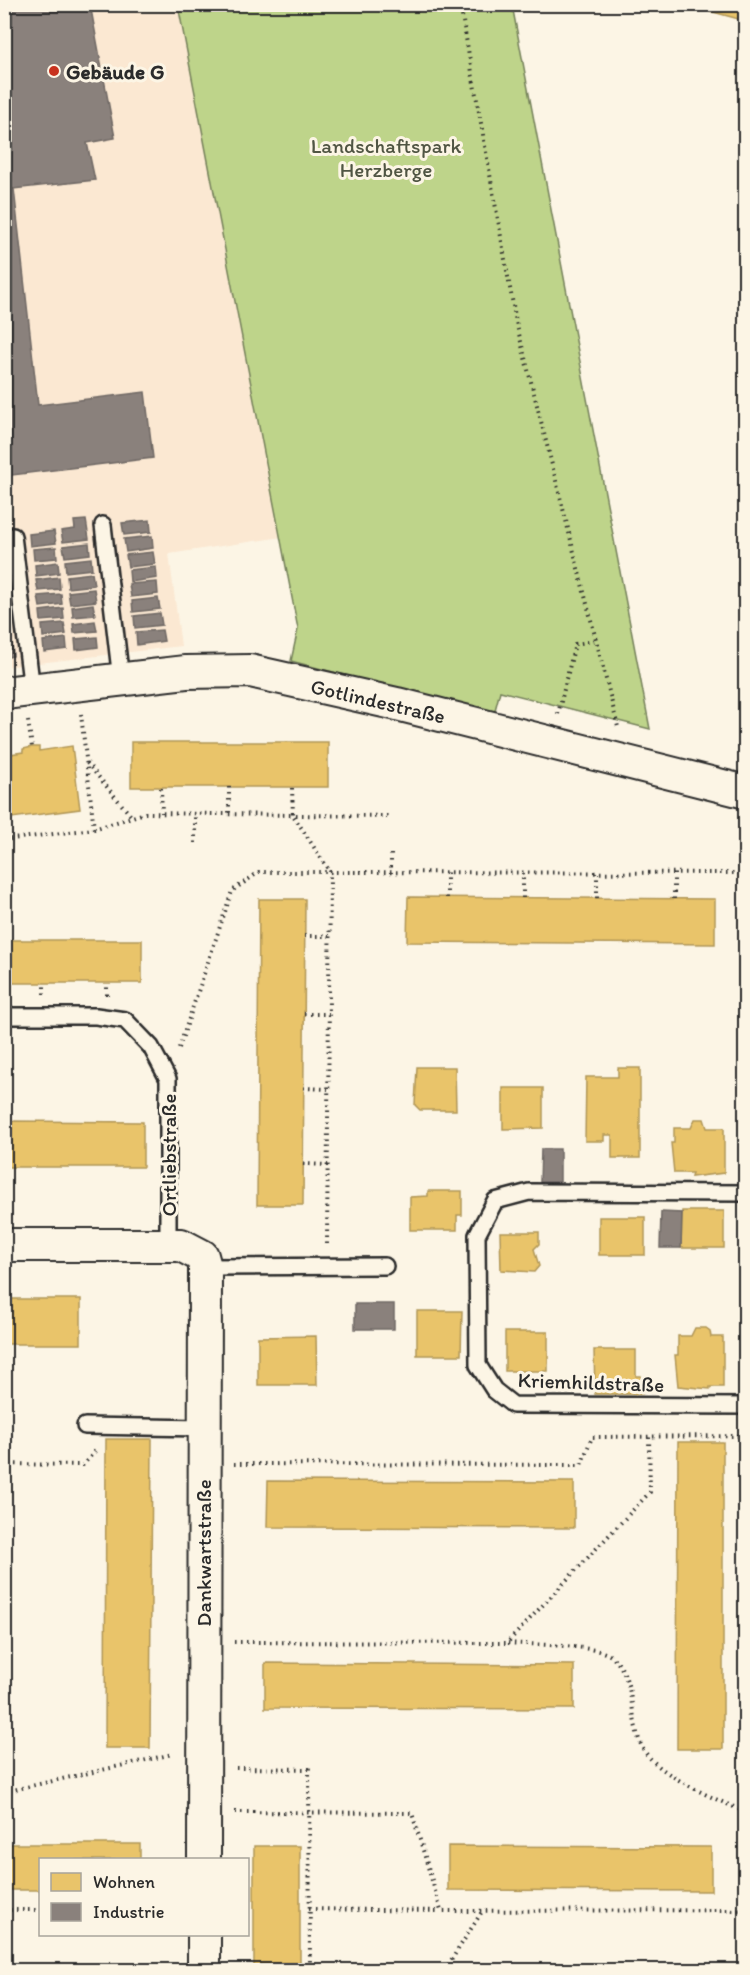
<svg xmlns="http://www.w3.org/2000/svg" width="750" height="1975" font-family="Itim,sans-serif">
	<rect width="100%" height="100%" fill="#fcf5e5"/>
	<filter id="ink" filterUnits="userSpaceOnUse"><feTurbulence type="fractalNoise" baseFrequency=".0167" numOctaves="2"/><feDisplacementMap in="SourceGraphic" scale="12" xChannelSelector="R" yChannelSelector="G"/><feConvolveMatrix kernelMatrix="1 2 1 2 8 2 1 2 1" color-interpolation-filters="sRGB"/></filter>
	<g filter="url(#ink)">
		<path fill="#fbe8d2" d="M4,5H178L282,537L169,554L181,646L5,667Z"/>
		<path fill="#bed48a" stroke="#74805a" stroke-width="1.5" d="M178,5H512L650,729L500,691L494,714L291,661L298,629Z"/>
		<g fill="#e9c46a" stroke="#b09657" stroke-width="1.5">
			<path d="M684,4H746V21Z"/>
			<rect x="131" y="742" width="197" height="45"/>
			<path d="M72,746L80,809L4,819V755L23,752V749L32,747H39V751Z"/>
			<path d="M408,897L715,899V944L407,942Z"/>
			<path d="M259,899H305L303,1205H257Z"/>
			<rect x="4" y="940" width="138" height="43"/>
			<path d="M417,1067H455L456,1110H420L415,1105Z"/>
			<path d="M618,1068H640V1158H612V1135H604V1141H585L586,1077H618Z"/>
			<path d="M503,1088H543V1128L503,1129Z"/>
			<path d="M695,1119H704L707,1128H724V1173L691,1177L692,1173H674L671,1143H674V1128H691Z"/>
			<path d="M4,1121L143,1122V1167H4Z"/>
			<path d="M428,1191H462V1215H457V1230H410V1197L428,1196Z"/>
			<path d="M682,1211H724V1248H681Z"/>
			<rect x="599" y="1217" width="46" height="38"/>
			<path d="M500,1232H539V1244L534,1249L539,1266L534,1272L501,1270Z"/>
			<rect x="4" y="1299" width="77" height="45"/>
			<path d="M417,1311H462L461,1355H417Z"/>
			<path d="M695,1328H706L710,1331L711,1337H723V1387H710V1389L678,1386L675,1355H678V1336H691Z"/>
			<rect x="505" y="1332" width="43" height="39"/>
			<path d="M316,1336L317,1385H258V1337Z"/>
			<path d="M594,1350H636V1376H641L642,1394H595Z"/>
			<path d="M106,1439H152L150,1748H105Z"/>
			<path d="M678,1442H723V1749H677Z"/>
			<path d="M268,1481L574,1482V1528L267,1527Z"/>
			<path d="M265,1663L574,1665V1709L265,1708Z"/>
			<path d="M4,1844H140V1860H40V1890H4Z"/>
			<rect x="254" y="1846" width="46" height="124"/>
			<path d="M448,1846L711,1847V1891L448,1890Z"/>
		</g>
		<g fill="#8a817c" stroke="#6e6764" stroke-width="1.5">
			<path d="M4,4H90L115,138L87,143L95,180L4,190Z"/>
			<path d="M14,189L38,405L145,392L153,458L4,476V190Z"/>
			<path d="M86,520L89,539L63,542L61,531L75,529L74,521Z"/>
			<path d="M150,520L151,532L124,535L122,523Z"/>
			<path d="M54,531L56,543L30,546L29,534Z"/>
			<path d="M152,536L153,548L126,552L124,539Z"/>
			<path d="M89,543L90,554L65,557L63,546Z"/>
			<path d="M56,547L57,558L34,560L33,549Z"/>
			<path d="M153,552L155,564L128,567L126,555Z"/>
			<path d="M91,558L92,569L66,572L65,561Z"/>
			<path d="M58,562L59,573L36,576L35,565Z"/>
			<path d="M156,567L157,578L130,582L129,570Z"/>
			<path d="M92,573L94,585L68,588L67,576Z"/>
			<path d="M59,577L60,589L38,591L36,580Z"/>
			<path d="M157,582L158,594L131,597L129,584Z"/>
			<path d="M94,589L96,601L70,604L68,592Z"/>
			<path d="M61,594L62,604L40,607L38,596Z"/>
			<path d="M158,598L160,609L133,612L132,601Z"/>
			<path d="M93,604L95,615L73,617L72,607Z"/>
			<path d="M63,608L64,619L41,621L40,611Z"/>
			<path d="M160,613L162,625L135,628L134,616Z"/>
			<path d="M95,621L97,631L74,633L73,624Z"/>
			<path d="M64,623L66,634L43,637L42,625Z"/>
			<path d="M162,630L164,641L137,645L136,632Z"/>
			<path d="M97,637L98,647L76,650L75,639Z"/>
			<path d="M66,638L67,649L44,652L43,641Z"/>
			<path d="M12,644L13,656L4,658V645Z"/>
			<path d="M541,1149H560V1182H540Z"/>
			<path d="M661,1212L682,1213L681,1248H660Z"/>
			<rect x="355" y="1304" width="39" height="25"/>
		</g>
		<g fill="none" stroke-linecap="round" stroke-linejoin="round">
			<g stroke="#2b2b2b" stroke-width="20">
				<g id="lane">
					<path d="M103,525L121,680"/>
					<path d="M13,536L32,690"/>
					<path d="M4,1016H96L125,1020L151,1047L168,1079V1246"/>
					<path d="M746,1193L529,1192L495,1201L477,1235L478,1365L494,1390L513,1405L746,1406"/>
					<path d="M205,1267L385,1266"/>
					<path d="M85,1426L203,1428"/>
				</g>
			</g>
			<g stroke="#2b2b2b" stroke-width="36">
				<g id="street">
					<path d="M4,693L186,672L250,671L397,704L746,792"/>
					<path d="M4,1245H181L202,1256L205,1267L204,1860"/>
					<path d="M204,1934V1970"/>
				</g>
			</g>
			<g stroke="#2b2b2b" stroke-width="4" stroke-dasharray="1.5 4.5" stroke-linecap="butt">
				<path d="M460,4L516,322L618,727"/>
				<path d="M81,714L94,829"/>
				<path d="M558,714L575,644L595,641"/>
				<path d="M28,721L32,747"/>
				<path d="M87,763L132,817"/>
				<path d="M229,787V814"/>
				<path d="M161,788L162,813"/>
				<path d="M292,788L293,815L391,816"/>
				<path d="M4,840L94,829L145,813L293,815L330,872"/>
				<path d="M195,843V814"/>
				<path d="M391,854V873"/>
				<path d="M447,898V872"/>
				<path d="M523,898V873"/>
				<path d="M597,898V873"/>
				<path d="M674,899V873"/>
				<path d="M304,936H329"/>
				<path d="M44,994V983"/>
				<path d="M107,995V983"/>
				<path d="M304,1014H329"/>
				<path d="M179,1048L232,891L259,872H329"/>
				<path d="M303,1088L328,1089"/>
				<path d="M303,1164L328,1165"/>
				<path d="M327,1244L330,872L746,873"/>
				<path d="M4,1464L83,1465L96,1450"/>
				<path d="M234,1464L581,1465L592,1437L746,1436"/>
				<path d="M234,1642L507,1643L650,1492L649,1437"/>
				<path d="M508,1643C529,1645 597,1644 612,1657C636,1677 629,1720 642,1747C656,1775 717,1800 746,1812"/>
				<path d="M236,1768L309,1769L310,1970"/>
				<path d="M4,1792L173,1754"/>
				<path d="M235,1812L412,1813L441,1911L746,1910"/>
				<path d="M309,1909L441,1911"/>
				<path d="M4,1910H40"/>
				<path d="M445,1970L483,1910"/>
			</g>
			<use href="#lane" stroke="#fcf5e5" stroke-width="15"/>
			<use href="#street" stroke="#fcf5e5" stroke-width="32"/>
		</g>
	</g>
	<circle fill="#c8321e" stroke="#fcf5e5" stroke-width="2" cx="54" cy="71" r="6"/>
	<g text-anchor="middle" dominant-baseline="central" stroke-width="6" stroke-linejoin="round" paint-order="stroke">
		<g font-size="21" font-weight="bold" fill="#2b2b2b" stroke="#fcf5e5" text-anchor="start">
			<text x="66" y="71">Gebäude G</text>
		</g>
		<g font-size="21" fill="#505543" stroke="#fcf5e5">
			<text x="386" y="145">Landschaftspark<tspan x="386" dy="24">Herzberge</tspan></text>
		</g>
		<g font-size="21" fill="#2b2b2b" stroke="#fcf5e5">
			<text transform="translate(378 701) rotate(13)">Gotlindestraße</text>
			<text transform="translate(168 1155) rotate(-90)">Ortliebstraße</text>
			<text transform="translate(591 1382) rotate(2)">Kriemhildstraße</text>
			<text transform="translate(203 1553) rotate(-90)">Dankwartstraße</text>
		</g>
	</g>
	<rect width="750" height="1975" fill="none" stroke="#fcf5e5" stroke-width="24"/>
	<rect x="12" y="12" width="726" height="1951" fill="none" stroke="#2b2b2b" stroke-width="2" filter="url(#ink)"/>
	<rect x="39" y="1858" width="210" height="78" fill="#fcf5e5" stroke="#a8a49b" stroke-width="1.5"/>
	<rect x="51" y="1873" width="30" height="18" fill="#e9c46a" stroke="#a8a49b" stroke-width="1.5"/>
	<text x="93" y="1888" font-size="18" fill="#2b2b2b">Wohnen</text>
	<rect x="51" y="1903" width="30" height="18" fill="#8a817c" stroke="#a8a49b" stroke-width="1.5"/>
	<text x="93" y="1918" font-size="18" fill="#2b2b2b">Industrie</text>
</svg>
